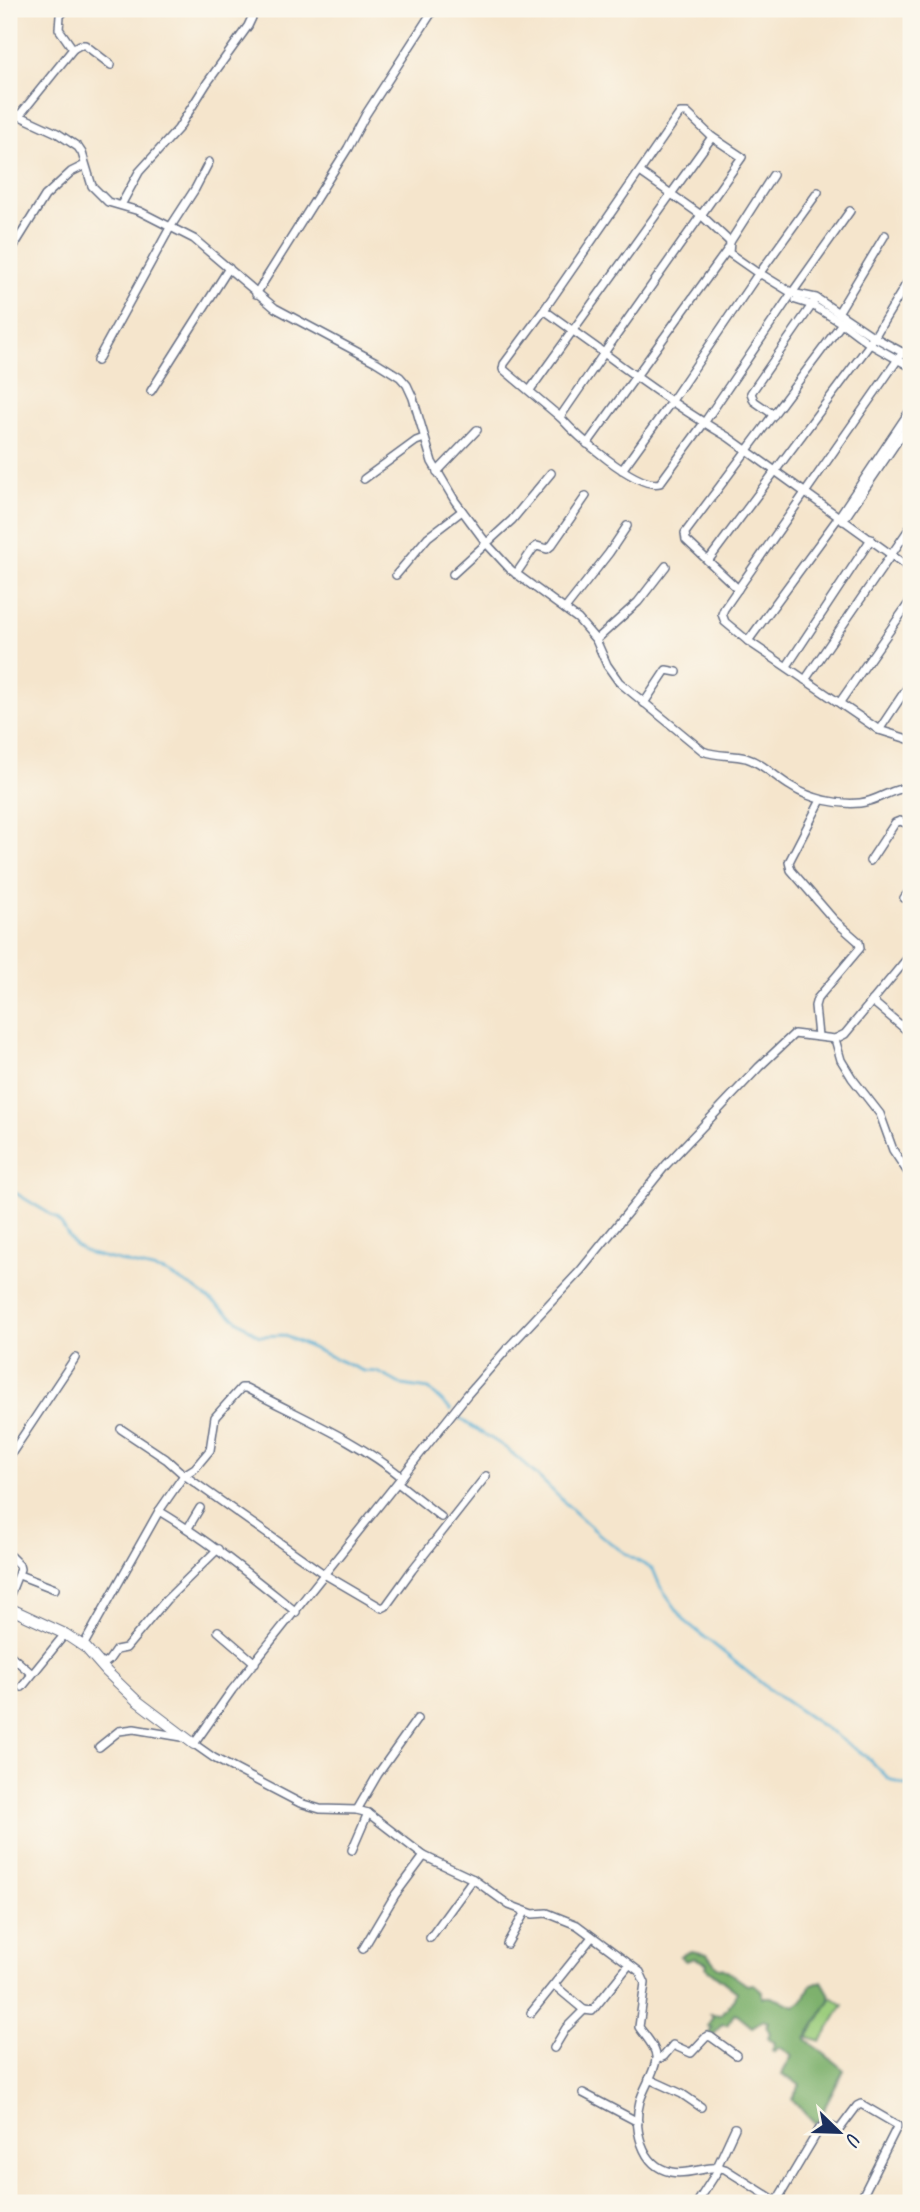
<svg xmlns="http://www.w3.org/2000/svg" width="920" height="2212" font-family="Caveat,sans-serif">
	<rect width="100%" height="100%" fill="#fbf7ec"/>
	<filter id="ink" filterUnits="userSpaceOnUse"><feTurbulence type="fractalNoise" baseFrequency=".0143" numOctaves="2"/><feDisplacementMap in="SourceGraphic" scale="14" xChannelSelector="R" yChannelSelector="G"/><feConvolveMatrix kernelMatrix="1 2 1 2 8 2 1 2 1" color-interpolation-filters="sRGB"/></filter>
	<filter id="wash" filterUnits="userSpaceOnUse"><feTurbulence type="fractalNoise" baseFrequency=".00686" numOctaves="4" result="noise"/><feDisplacementMap in="SourceGraphic" scale="28" xChannelSelector="R" yChannelSelector="G"/><feGaussianBlur stdDeviation="1.57" result="paint"/><feColorMatrix in="noise" values="0 0 0 0 0 0 0 0 0 0 0 0 0 0 0 0 0 1.4 0 .05"/><feComposite in="paint" operator="in"/></filter>
	<g filter="url(#wash)">
		<rect width="100%" height="100%" fill="#f5e5cc"/>
		<path fill="#9dce7e" stroke="#5c7e6e" stroke-width="2" d="M832,1997L843,2005L821,2041L808,2037Z"/>
		<path fill="#7eb16d" stroke="#4c7066" stroke-width="2" d="M691,1951L707,1954L717,1967L724,1969L747,1985L754,1984L762,1991V1997H771L795,2006L803,2001L810,1986L822,1981L830,1995V2000L806,2039L844,2070L816,2124L792,2099L800,2085L782,2074L792,2055L779,2047L774,2052L772,2050L775,2043L768,2037L770,2033L766,2026L768,2022L763,2020L752,2027L735,2013L727,2025L722,2024L713,2036L709,2033L712,2028L708,2026L713,2016L711,2014L721,2015L735,1999L737,1992L706,1968L707,1963L694,1958L686,1961L680,1956Z"/>
		<g fill="none" stroke-linecap="round" stroke-linejoin="round">
			<g stroke="#56aed3" stroke-width="2.5">
				<path d="M9,1189L58,1219L74,1245L90,1254L165,1272L194,1288L259,1336L283,1335L363,1371L378,1372L402,1385L429,1389L451,1410"/>
				<path d="M457,1416C473,1429 491,1437 507,1449C557,1489 593,1541 653,1569L660,1586L685,1621L771,1691L867,1757L889,1779L905,1785L911,1782"/>
			</g>
		</g>
	</g>
	<g filter="url(#ink)">
		<g fill="none" stroke-linecap="round" stroke-linejoin="round">
			<g stroke="#676f84" stroke-width="10">
				<g id="street">
					<path d="M73,49L80,45H85L111,65"/>
					<path d="M9,111L57,133L78,147L82,153L92,186L108,202L139,211L194,239L275,308L376,362L400,377L407,385L413,398L432,462L455,501L487,544L511,570L578,619L596,640L607,665L619,682L703,751C717,757 731,754 746,758C763,763 776,778 792,787C811,799 837,805 860,803C879,801 891,788 911,787"/>
					<path d="M19,116L73,49L59,29L60,16L66,9"/>
					<path d="M640,172L701,215L730,242L729,253L759,274L818,192"/>
					<path d="M121,205L139,172L178,129L207,83L248,26L256,9"/>
					<path d="M850,211L792,293L816,298L874,337L911,357"/>
					<path d="M730,242L773,175"/>
					<path d="M9,254L45,196L71,172L85,165"/>
					<path d="M256,294L348,148L366,114L434,9"/>
					<path d="M796,300L812,305L814,301"/>
					<path d="M544,310L604,353L742,157L712,137L687,113H680L544,310L504,364L503,369L560,417"/>
					<path d="M838,313L885,235"/>
					<path d="M903,352L724,609L722,614L725,622L748,641L838,518L911,409"/>
					<path d="M97,361L171,226L195,189L209,162"/>
					<path d="M530,390L712,137"/>
					<path d="M151,391L229,268"/>
					<path d="M774,415L754,401L751,393L812,305L842,323"/>
					<path d="M587,444L728,249"/>
					<path d="M622,470L671,402L756,277L761,274L792,293L704,423L660,483C637,490 576,435 560,417L604,353C644,383 685,412 728,437L911,569"/>
					<path d="M437,472L477,430"/>
					<path d="M364,479L416,441L424,438"/>
					<path d="M843,521L911,421"/>
					<path d="M708,561L870,344L911,276"/>
					<path d="M453,574L512,520L551,473"/>
					<path d="M516,574L533,549L537,546L547,549L552,545L586,496"/>
					<path d="M396,575L428,537L462,511"/>
					<path d="M738,589L686,540L685,533L842,323L870,344L911,367"/>
					<path d="M565,609L609,553L627,526"/>
					<path d="M596,640L638,602L666,566"/>
					<path d="M748,641L879,730L911,682"/>
					<path d="M787,666L871,539"/>
					<path d="M805,680L911,526"/>
					<path d="M840,702L911,600"/>
					<path d="M644,703L666,670L677,672"/>
					<path d="M879,730L911,740"/>
					<path d="M870,861L895,823L900,821L911,825"/>
					<path d="M904,898L911,889"/>
					<path d="M872,1001L911,1034"/>
					<path d="M818,1036L815,1006L817,999L860,948L859,942L834,920L791,870L789,862L821,800"/>
					<path d="M835,1039L841,1060L852,1078L880,1114L893,1150L911,1177"/>
					<path d="M121,1429L166,1459L184,1475L324,1574L382,1608L386,1606L412,1570L486,1476"/>
					<path d="M9,1457L75,1358"/>
					<path d="M398,1483L441,1517"/>
					<path d="M159,1511C208,1540 251,1576 296,1612"/>
					<path d="M188,1528L200,1508"/>
					<path d="M9,1555L19,1565L20,1569L9,1597"/>
					<path d="M19,1575L55,1589"/>
					<path d="M218,1631L255,1663"/>
					<path d="M83,1646L159,1511L184,1475L195,1468L210,1450L215,1417L241,1388H246C300,1417 355,1439 402,1477"/>
					<path d="M9,1654L32,1674"/>
					<path d="M101,1666L109,1660L116,1650L126,1648L166,1600L218,1549"/>
					<path d="M22,1687L65,1634"/>
					<path d="M99,1747L119,1731L134,1729L182,1737"/>
					<path d="M357,1810L378,1774L417,1719"/>
					<path d="M352,1850L368,1813"/>
					<path d="M430,1938L473,1879"/>
					<path d="M507,1944L525,1912"/>
					<path d="M363,1949L395,1895L424,1856"/>
					<path d="M554,1985L584,2010"/>
					<path d="M531,2013L592,1937"/>
					<path d="M554,2048L566,2028L584,2010L592,2011L629,1965"/>
					<path d="M656,2060L664,2056L673,2045L691,2053L707,2036L711,2037L736,2055"/>
					<path d="M649,2079L682,2094L701,2107"/>
					<path d="M583,2093L638,2122"/>
					<path d="M717,2167L735,2128"/>
					<path d="M776,2202L820,2128L826,2124L839,2130L857,2106L861,2104L897,2125V2127L859,2203"/>
					<path d="M697,2203L720,2167"/>
					<path d="M779,2203L725,2169C707,2164 690,2176 671,2172C641,2166 633,2127 640,2101C644,2087 654,2074 656,2060C658,2049 645,2036 639,2027L645,1983L640,1972L577,1925L547,1913L533,1914L509,1905L473,1879L424,1856L368,1813L357,1810L320,1809L300,1803L214,1758L194,1744L232,1690L467,1395L506,1350L581,1270L666,1165L759,1067L794,1034L835,1039L845,1034L911,954"/>
				</g>
			</g>
			<g stroke="#676f84" stroke-width="12">
				<path id="secondary" d="M9,1608L65,1634L86,1648L107,1672L136,1700L194,1744"/>
			</g>
			<use href="#street" stroke="#fff" stroke-width="7"/>
			<use href="#secondary" stroke="#fff" stroke-width="10"/>
		</g>
	</g>
	<rect width="920" height="2212" fill="none" stroke="#fbf7ec" stroke-width="35"/>
	<g transform="translate(839 2132) rotate(113)" stroke="#fbf7ec" stroke-width="5" paint-order="stroke">
	<path d="M0-5L12 26L0 18L-12 26Z" fill="#1b2f5e"/>
	<text y="-10" font-size="19" font-weight="bold" text-anchor="middle" fill="#1b2f5e">U</text>
	</g>
</svg>
